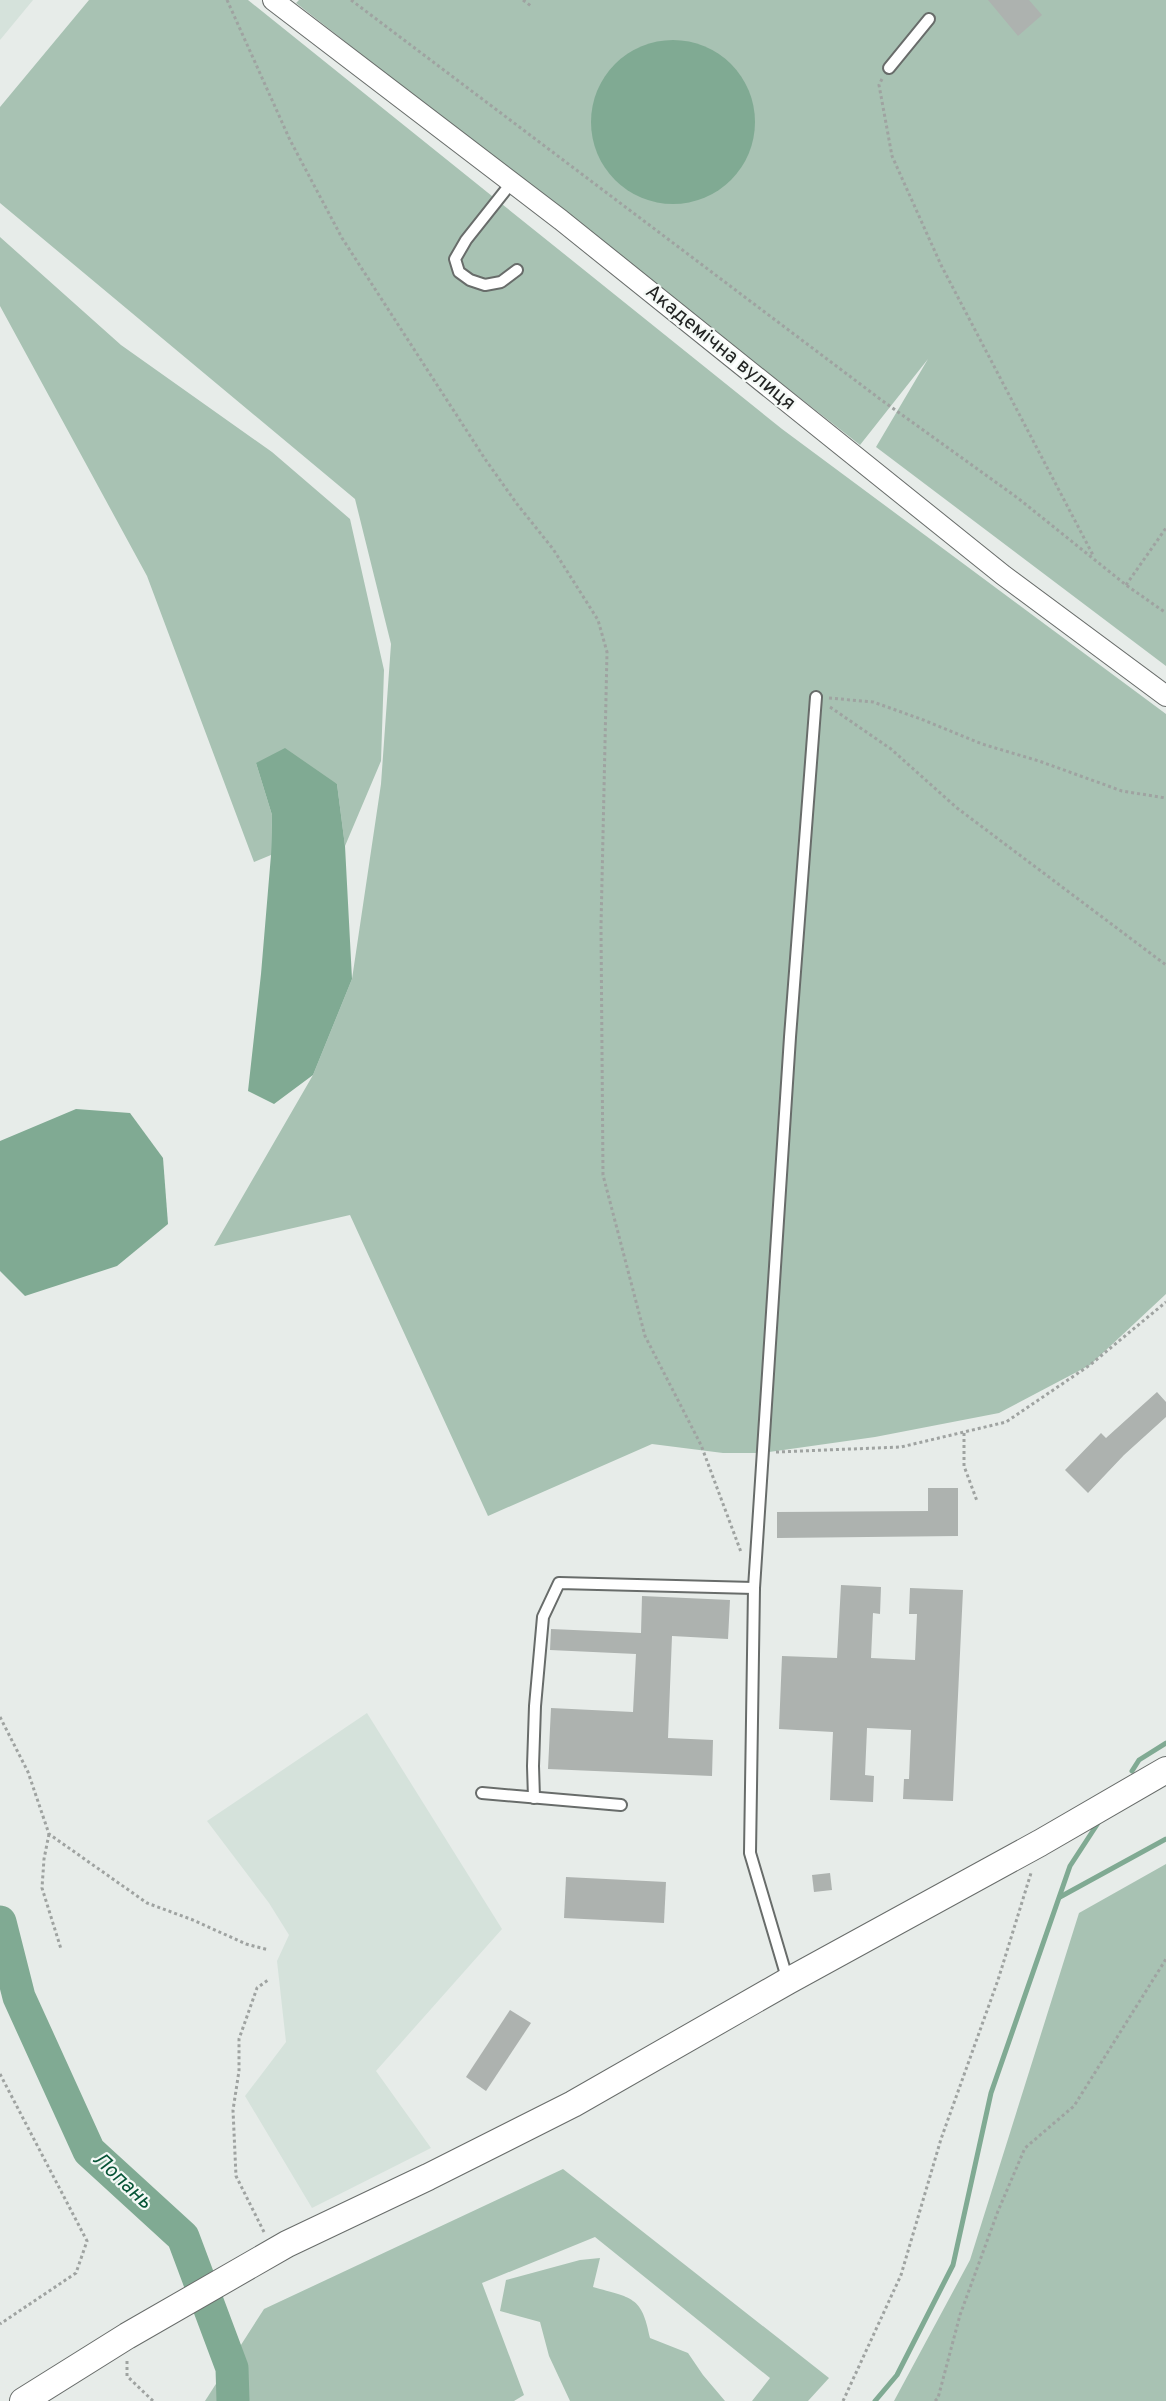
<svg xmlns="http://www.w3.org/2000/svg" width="1166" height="2401" font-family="Overpass,sans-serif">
	<rect width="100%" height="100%" fill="#e7ece9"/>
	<g fill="#d5e2db">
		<path d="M0,0H33L0,40Z"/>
		<path d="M367,1713L502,1929L376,2071L431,2148L312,2208L245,2096L286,2042L277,1961L289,1935L269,1903L207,1821Z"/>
	</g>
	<g fill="#a8c2b3">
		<path d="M89,0H248L782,429L1166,714V1294L1090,1365L999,1413L875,1437L762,1453H723L652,1444L488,1516L350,1215L214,1246L313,1075L352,979L381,784L391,644L355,499L0,203V107Z"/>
		<path d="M299,0H1166V666L876,447L928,359L860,445L296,3Z"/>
		<path d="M0,237L121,345L272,452L350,519L384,670L381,761L345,846L337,784L256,763L272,815L271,855L254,862L147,576L0,306Z"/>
		<path d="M1166,1864V2401H894L970,2260L1079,1913Z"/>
		<path d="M563,2169L829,2378L808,2401H752L770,2378L595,2237L482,2283L524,2395L514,2401H205L264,2309Z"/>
		<path d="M600,2258L593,2287C632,2298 642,2296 650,2338L688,2353L703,2375L725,2401H570L549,2356L540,2322L500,2311L506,2280L580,2260Z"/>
	</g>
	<g fill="#80aa93">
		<circle cx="673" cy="122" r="82"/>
		<path d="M285,748L337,784L345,846L352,979L313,1075L274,1104L248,1091L261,974L271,855L272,815L256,763Z"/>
		<path d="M76,1109L130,1113L163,1158L168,1224L117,1266L25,1296L0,1271V1141Z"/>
	</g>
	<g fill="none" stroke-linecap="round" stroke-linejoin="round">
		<g stroke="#80aa93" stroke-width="5">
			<path d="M1132,1771L1139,1760L1166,1743"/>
			<path d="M1060,1897L1166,1839"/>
			<path d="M875,2401L897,2375L953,2265L991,2093L1070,1866L1100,1820"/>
		</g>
		<path stroke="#80aa93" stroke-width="33" d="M0,1922L19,1997L89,2151L183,2237L232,2368L233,2401"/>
	</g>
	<g fill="#adb2af">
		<path d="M988,0H1029L1042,15L1018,36Z"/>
		<path d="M1157,1392L1166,1402V1417L1124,1455L1088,1493L1065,1470L1101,1433L1106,1438Z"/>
		<path d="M928,1488H958V1536L777,1538V1512L928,1511Z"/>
		<path d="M841,1585L881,1587L880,1614L873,1613L871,1658L915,1660L917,1614H909L910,1588L963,1590L953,1801L903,1799L904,1779H909L911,1730L867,1728L865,1775L874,1776L873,1802L830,1800L833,1732L779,1729L782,1656L837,1658Z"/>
		<path d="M642,1596L730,1600L728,1639L672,1636L668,1738L713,1740L712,1776L548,1769L551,1708L633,1712L636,1654L550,1650L551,1629L641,1633Z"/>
		<path d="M830,1873L832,1890L814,1892L812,1875Z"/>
		<path d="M566,1877L666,1882L664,1923L564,1918Z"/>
		<path d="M510,2010L531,2023L486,2091L466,2077Z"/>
	</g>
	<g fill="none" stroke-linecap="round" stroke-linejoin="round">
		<g stroke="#686c6a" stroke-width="14">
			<g id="service">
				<path d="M889,68L929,19"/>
				<path d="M512,182L466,240L455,259L459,272L470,280L485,285L501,282L517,270"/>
				<path d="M482,1793L621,1805"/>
				<path d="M534,1798L533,1766L535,1706L543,1617L559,1583L754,1588"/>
				<path d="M788,1981L750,1853L754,1588L790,1037L816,697"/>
			</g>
		</g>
		<g stroke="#686c6a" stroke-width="22">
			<path id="minor" d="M273,0L561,220L1003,575L1166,696"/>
		</g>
		<g stroke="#686c6a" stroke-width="28">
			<path id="tertiary" d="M23,2401L127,2336L287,2244L428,2177L573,2104L788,1981L1040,1843L1166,1770"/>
		</g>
		<g stroke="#9fa3a1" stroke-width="3" stroke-dasharray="3 3" stroke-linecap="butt">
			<path d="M227,0L290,140L342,238L485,459L517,504L553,549L598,620L607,652L601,927L603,1175L645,1336L701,1445L741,1552"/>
			<path d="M351,0L880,399L1019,499L1126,585L1166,613"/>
			<path d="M523,0L531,6"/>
			<path d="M882,79L879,85L892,156L941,265L1094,557"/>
			<path d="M1126,585L1166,528"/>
			<path d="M829,698L873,702L921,719L982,744L1039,761L1122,791L1166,798"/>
			<path d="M830,707L891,749L957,808L1166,965"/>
			<path d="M964,1433V1466L977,1501"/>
			<path d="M776,1452L901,1447L1006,1422L1090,1365L1166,1302"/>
			<path d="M0,1717L28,1772L49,1834L147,1903L193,1920L246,1944L269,1950"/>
			<path d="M49,1834L44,1859L42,1888L61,1949"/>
			<path d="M0,2074L87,2241L76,2273L0,2324"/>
			<path d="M264,2232L236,2176L233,2110L239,2071V2039L257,1988L268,1980"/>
			<path d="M127,2361V2376L153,2401"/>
			<path d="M843,2401L901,2275L941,2139L998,1980L1031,1873"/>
			<path d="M935,2401L938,2398L960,2315L998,2211L1025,2148L1074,2106L1166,1959"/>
		</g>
		<use href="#service" stroke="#fff" stroke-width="10"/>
		<use href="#minor" stroke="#fff" stroke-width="20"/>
		<use href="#tertiary" stroke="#fff" stroke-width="26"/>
	</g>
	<g text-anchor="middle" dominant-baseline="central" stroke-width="4.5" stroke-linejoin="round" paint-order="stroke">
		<g font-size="20" fill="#222423" stroke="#f4f9f6">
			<text transform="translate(720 348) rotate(39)">Академічна вулиця</text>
		</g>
		<g font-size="21" font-style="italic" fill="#075537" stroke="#f4f9f6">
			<text transform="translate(122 2181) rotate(43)">Лопань</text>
		</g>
	</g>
</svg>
